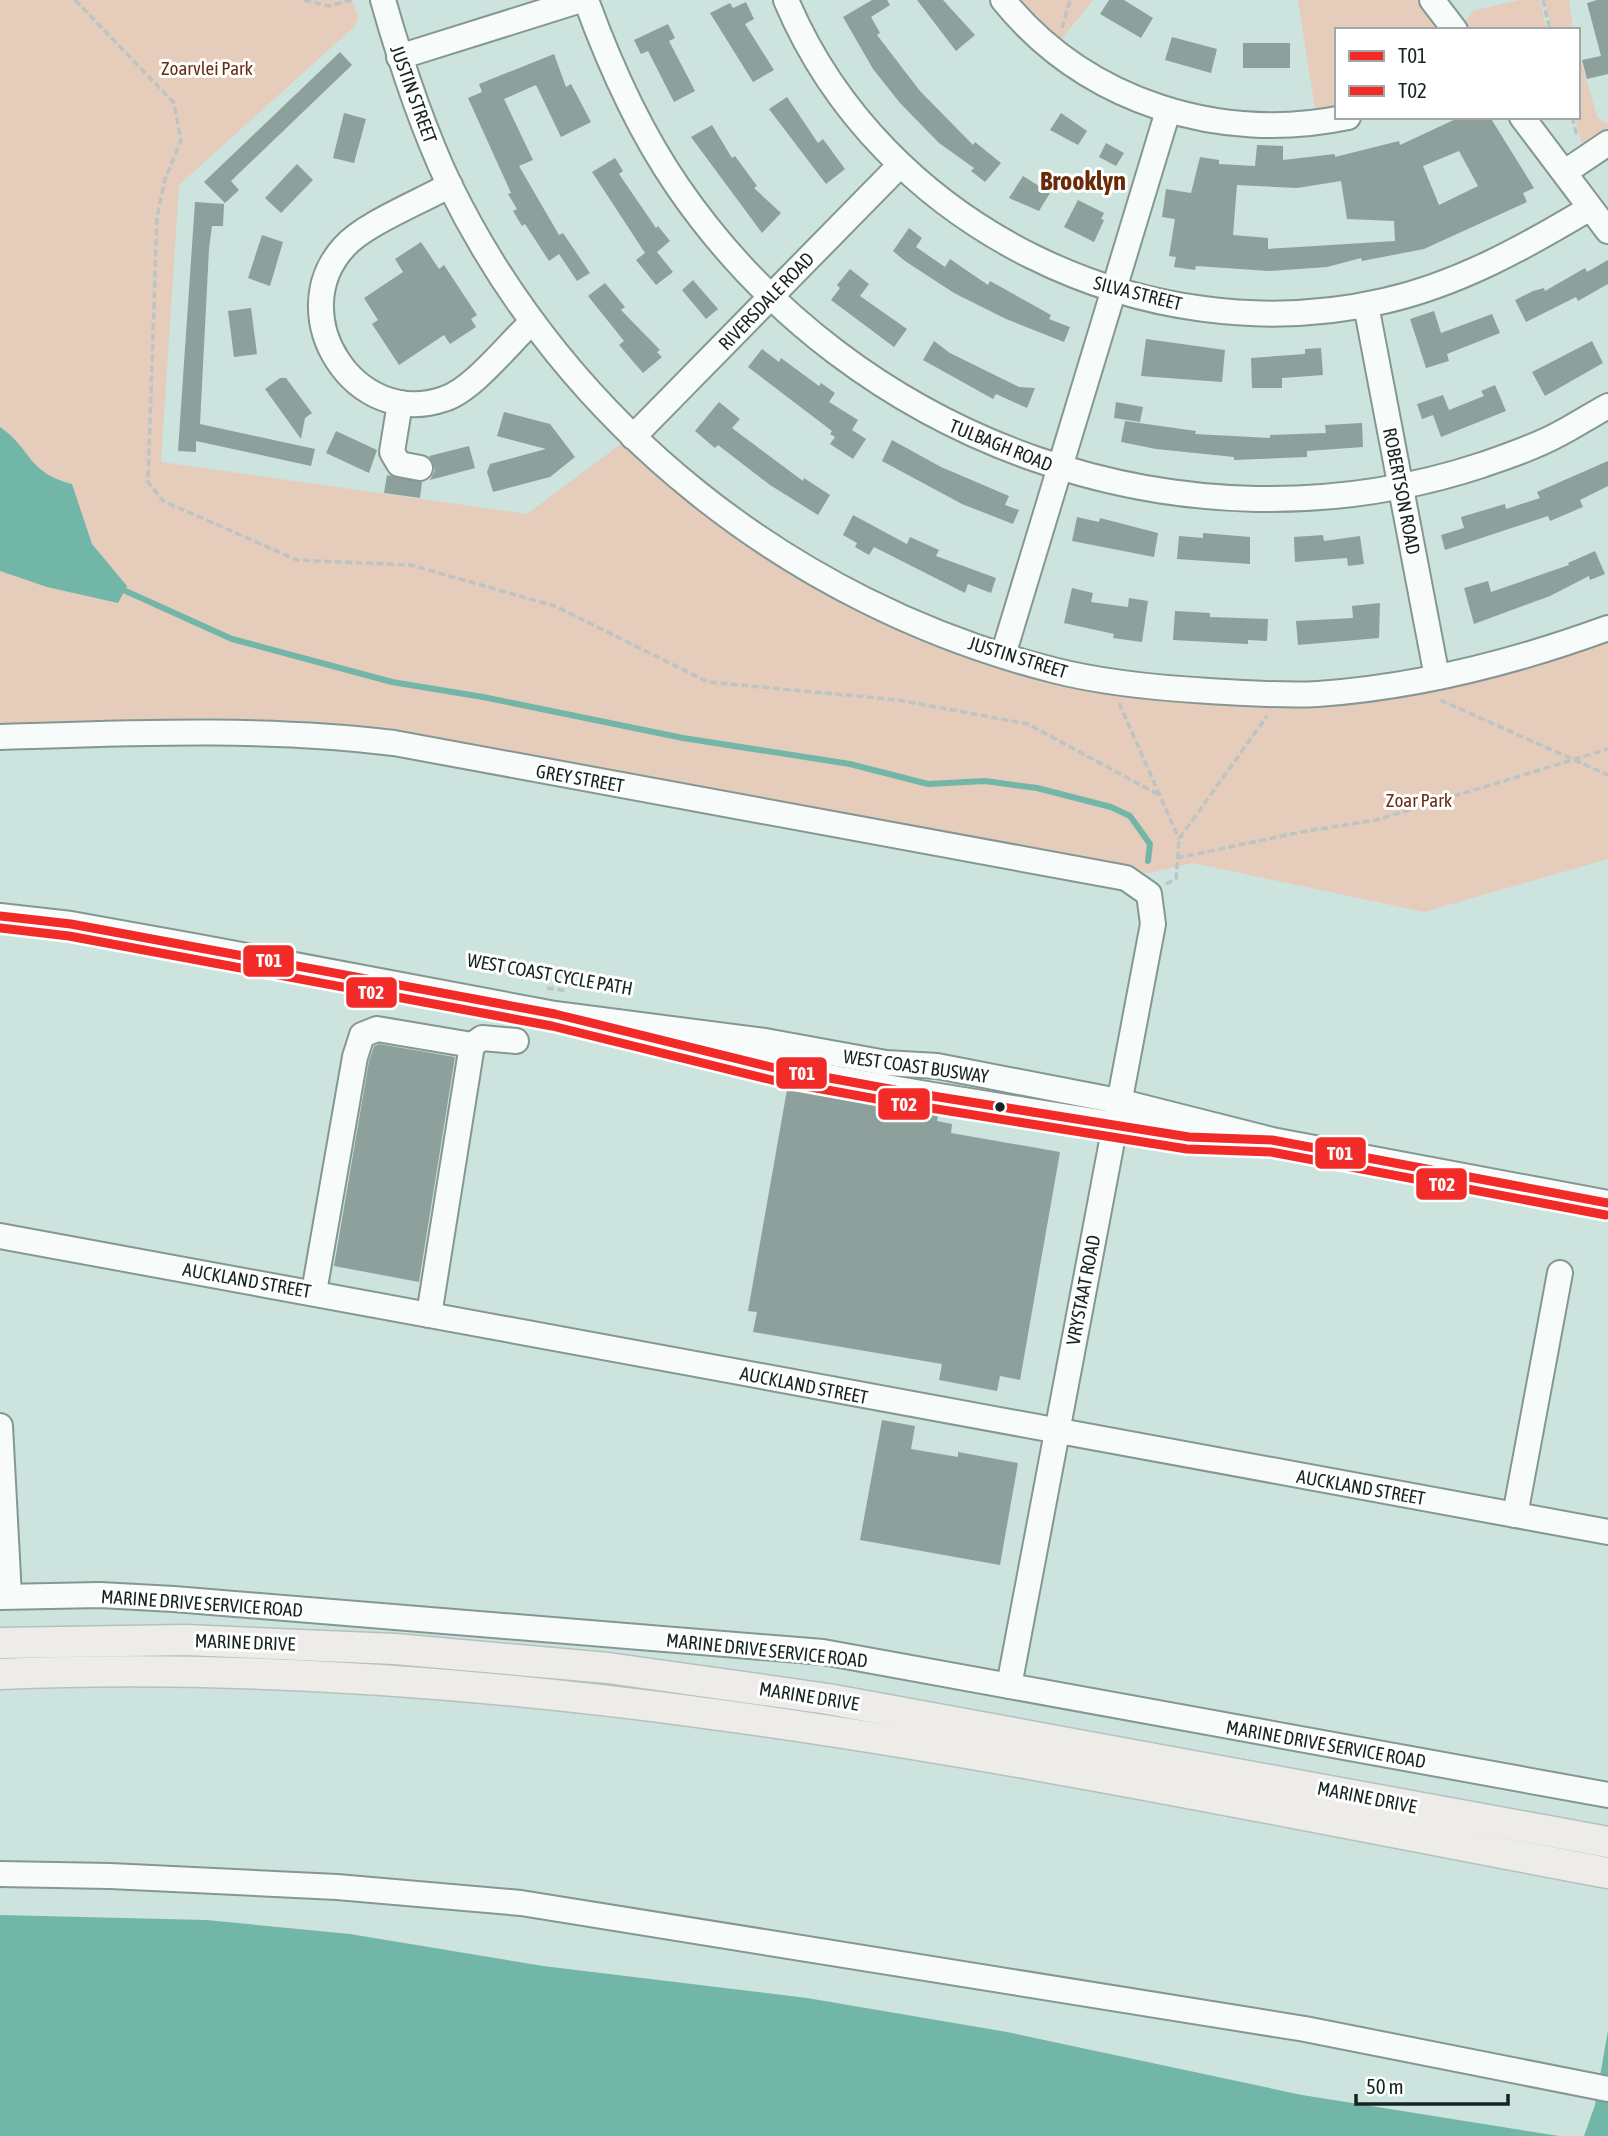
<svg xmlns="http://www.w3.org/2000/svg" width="1608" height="2136" font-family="'Asap Condensed',sans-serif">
	<rect width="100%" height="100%" fill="#cce3de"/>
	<g fill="#e5ccbb">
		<path d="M0,0H352L358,18L355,26L179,185L161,462L527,514L625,441L776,561L1146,697L1213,704H1266L1608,638V859L1424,912L1193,863L1149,873L393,732L311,721L201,718L0,726V571L57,588L126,587L92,544L72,484C26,472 33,451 0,427Z"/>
		<path d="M1020,0H1093L1061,40Z"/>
		<path d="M1298,0H1416L1439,30H1337V105L1315,109Z"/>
		<path d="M1519,0H1540L1547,30H1466L1463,26L1473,11Z"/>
		<path d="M1544,0H1569L1573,30H1552Z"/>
		<path d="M1578,50L1597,117L1608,124V135L1583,148L1575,117H1578Z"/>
	</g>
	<g fill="#72b6a8">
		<path d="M0,427C33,450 26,472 72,484L92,544L127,586L118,603L47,587L0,571Z"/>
		<path d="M0,1915L206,1920L350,1934L543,1966L807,1998L1007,2032L1302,2095L1559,2136H0Z"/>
		<path d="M1608,2030V2136H1584L1595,2105Z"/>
	</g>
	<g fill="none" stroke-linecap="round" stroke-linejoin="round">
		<path stroke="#72b6a8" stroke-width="6" d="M119,588L232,639L392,682L483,697L683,738L850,764L928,784L985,781L1037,788L1111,807L1130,816L1150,844L1148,861"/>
	</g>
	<g fill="#8ea09c" fill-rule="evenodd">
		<path d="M872,0H887L890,5L871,17L880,33L877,35L920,91L973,145L975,142L1001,163L985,182L971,171L974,168L939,143L900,103L873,69L843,17Z"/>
		<path d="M917,0H943L975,35L956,51Z"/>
		<path d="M1109,0H1124L1153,18L1141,38L1100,14Z"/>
		<path d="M1597,0H1608V74L1587,79L1582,60L1601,56L1587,3Z"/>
		<path d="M746,2L754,19L745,24L774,70L753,82L710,13L730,3L733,8Z"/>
		<path d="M668,24L675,38L669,41L695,91L674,102L648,51L641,54L634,40Z"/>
		<path d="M1172,37L1217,49L1211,73L1165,60Z"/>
		<rect x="1243" y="43" width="47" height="25"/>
		<path d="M340,52L352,65L231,181L239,190L225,203L204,182Z"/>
		<path d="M554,54L566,87L571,84L591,122L561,137L536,85L504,99L533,160L519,166L559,235L563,233L590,273L577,281L559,254L549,261L525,224L522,226L513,211L517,209L508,194L511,193L468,98L482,92L479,84Z"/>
		<path d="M787,97L818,143L823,139L845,169L826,184L769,109Z"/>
		<path d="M344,113L366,119L354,163L333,158Z"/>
		<path d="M1061,113L1087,131L1078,145L1050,130Z"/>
		<path d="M1460,117H1490L1534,188L1523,193L1527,202L1424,249L1362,261L1361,258L1327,267L1269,271L1196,266L1195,270L1174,267L1176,257L1169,256L1175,219L1162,217L1166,189L1191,193L1200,157L1219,160V164L1255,166L1257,145L1283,146V160L1335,154V157L1399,141L1400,145ZM1459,151L1478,186L1439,205L1423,166ZM1341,181L1347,219L1394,221L1395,241L1268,249V238L1233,235L1237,185L1297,188Z"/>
		<path d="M712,125L732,158L735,156L757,186L754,188L781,213L762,233L691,137Z"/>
		<path d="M1106,143L1124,153L1116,166L1099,157Z"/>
		<path d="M615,158L623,171L619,174L656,228L658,226L670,241L657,252L673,272L656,285L636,260L645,253L592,172Z"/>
		<path d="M297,164L313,180L281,213L265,198Z"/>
		<path d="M1023,176L1050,193L1039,211L1009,198Z"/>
		<path d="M1078,200L1104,213L1101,219L1104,220L1094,242L1064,227Z"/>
		<path d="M195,202L224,204L223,226H212L209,249L200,424L315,449L311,466L196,441V452L178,451Z"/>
		<path d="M909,228L922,238L916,247L945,267L950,259L988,285L990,281L1051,315L1049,319L1070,327L1064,342L1006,319L954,293L905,261L893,251Z"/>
		<path d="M262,235L283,242L270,286L248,278Z"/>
		<path d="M421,242L439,269L444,265L477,315L471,319L476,327L450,344L444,335L399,365L372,324L378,320L364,298L403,272L395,259Z"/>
		<path d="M1608,260V284L1578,301L1576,297L1526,322L1515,300L1533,291L1544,288L1545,291L1585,268L1587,272Z"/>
		<path d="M850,269L869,284L860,296L907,329L894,347L831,300L840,288L837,285Z"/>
		<path d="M693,280L718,309L706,319L682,290Z"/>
		<path d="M605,283L625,307L621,310L660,350L657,352L662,357L643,373L619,345L624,341L588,296Z"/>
		<path d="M251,308L257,354L234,357L228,311Z"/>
		<path d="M1434,311L1441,333L1492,314L1500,333L1447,354L1449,361L1426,368L1410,319Z"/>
		<path d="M1146,339L1225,350L1222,382L1141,376Z"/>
		<path d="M934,341L950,353L1019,387L1035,388L1027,408L996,394L993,399L923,360Z"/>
		<path d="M1592,341L1603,363L1545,396L1532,372Z"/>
		<path d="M1321,348L1323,375L1282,378V388H1252L1251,358L1305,354V349Z"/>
		<path d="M762,349L779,362L781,358L819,386L821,383L835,393L829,402L858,420L852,430L866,439L853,459L830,444L835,437L830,434L832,431L748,367Z"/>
		<path d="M280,378H286L312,413L305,418L301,439L265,389Z"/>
		<path d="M1495,385L1506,411L1441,437L1433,415L1422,419L1417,404L1443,395L1449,410L1484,396L1481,391Z"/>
		<path d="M719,402L740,419L732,428L803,481L804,478L830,495L818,515L770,485L718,445L715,448L695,431Z"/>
		<path d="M1116,402L1143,407L1140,422L1114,418Z"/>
		<path d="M504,412L550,424L575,457L550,477L493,492L487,472L490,464L546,449L497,436Z"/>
		<path d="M1125,421L1196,431L1195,434L1270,438V435L1326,433L1325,425L1362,423L1363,447L1307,451V457L1234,460V457L1156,449L1121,442Z"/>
		<path d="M336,431L377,450L369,473L326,453Z"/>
		<path d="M892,440L941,467L1009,496L1005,505L1019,510L1013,524L962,504L882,461Z"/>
		<path d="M469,446L475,468L430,480L435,470L429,456Z"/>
		<path d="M1608,461V486L1580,500L1583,507L1550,521L1548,516L1445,550L1441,535L1464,528L1461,517L1505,504L1506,509L1540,498L1537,492Z"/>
		<path d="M387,475L422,482L420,498L384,493Z"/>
		<path d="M853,515L907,544L910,537L939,550L936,556L996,578L991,593L968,584L965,593L874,547L869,555L855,547L857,543L843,535Z"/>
		<path d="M1077,517L1099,522L1100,518L1158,533L1154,557L1072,541Z"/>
		<path d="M1203,533L1250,537V564L1177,559L1179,536L1203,538Z"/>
		<path d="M1323,535L1324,541L1360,536L1364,564L1348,566L1347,558L1295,562L1294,537Z"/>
		<path d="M1595,551L1605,574L1590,580L1589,576L1550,596L1474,624L1464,588L1488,581L1491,592L1569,565L1568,563Z"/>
		<path d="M1072,588L1093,593L1091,602L1128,607L1129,598L1148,601L1142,642L1113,638L1114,634L1064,623Z"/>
		<path d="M1380,603L1379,638L1298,645L1296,621L1353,618L1352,606Z"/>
		<path d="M1175,611L1210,613V617L1268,619L1267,641L1248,640V644L1173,640Z"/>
		<path d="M379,1044L455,1057L419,1282L334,1266L369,1061L374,1046Z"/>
		<path d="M788,1084L939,1111L937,1121L952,1124L951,1133L1060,1152L1020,1380L1000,1376L997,1391L939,1380L942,1364L753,1332L757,1312L748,1311Z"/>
		<path d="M882,1420L915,1426L911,1449L958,1457V1452L1018,1463L1000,1565L860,1540Z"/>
	</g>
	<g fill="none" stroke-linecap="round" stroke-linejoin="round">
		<g stroke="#859793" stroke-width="28">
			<g id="minor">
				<path d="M383,0C401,63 421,125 449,184C567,426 793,604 1053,670C1103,683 1157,688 1209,691C1245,693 1282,696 1318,694C1418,687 1515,662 1608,628"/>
				<path d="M586,0C610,66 638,129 678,187C854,443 1185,563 1482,465C1508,456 1535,447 1559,434C1575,426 1591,415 1608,406"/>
				<path d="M786,0C881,226 1145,356 1384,301C1459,284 1525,247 1590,208"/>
				<path d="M1003,0C1086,102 1220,144 1348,117"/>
				<path d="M1432,0L1455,30"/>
				<path d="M399,57L581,0"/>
				<path d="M1522,117L1608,231"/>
				<path d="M1565,172L1608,143"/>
				<path d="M450,185C422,201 364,224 344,247C282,315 355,430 444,399C473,390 509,343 532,322"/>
				<path d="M1366,305L1437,677"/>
				<path d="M400,403L392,452L399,464L420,468"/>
				<path d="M633,437L900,165"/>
				<path d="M1003,655L1168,111"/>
				<path d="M0,737C131,733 263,727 394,743L1126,878L1149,894L1153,924L1009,1686"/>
				<path d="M0,916L71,924L199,947L555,1014L765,1041L886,1063L937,1066L1118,1101L1272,1140L1608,1203"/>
				<path d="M665,1042C838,1085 1014,1106 1189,1137L1229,1139"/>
				<path d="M0,1236L1608,1532"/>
				<path d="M314,1292L355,1057L362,1035L377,1029L472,1045"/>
				<path d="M429,1315L472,1045L482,1038L516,1041"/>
				<path d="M0,1426L9,1596"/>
				<path d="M1515,1515L1560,1273"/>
				<path d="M0,1597L100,1595L174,1599L823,1652L1608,1795"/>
				<path d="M0,1874L110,1876L337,1887L521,1903L1305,2029L1608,2089"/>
			</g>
		</g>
		<g stroke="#b5c1bf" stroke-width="33">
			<g id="major">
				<path d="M0,1643L186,1640L395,1649L608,1668L828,1699L1608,1842"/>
				<path d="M0,1674C543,1651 1078,1774 1608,1873"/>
			</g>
		</g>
		<g stroke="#bcc5c4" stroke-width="3.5" stroke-dasharray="7 3.5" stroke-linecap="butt">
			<path d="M75,0L174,103L181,141L165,179L157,217L148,482L163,501L297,560L411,565L555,606L708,682L898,700L1028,724L1159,795"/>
			<path d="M304,0L329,6L352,0"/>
			<path d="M1543,0L1550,30"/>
			<path d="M1062,28L1070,0"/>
			<path d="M1572,117L1577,136"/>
			<path d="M1440,700L1608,775"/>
			<path d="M1119,703L1179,839"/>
			<path d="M1177,858L1301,832L1376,820L1608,749"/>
			<path d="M1166,884L1176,879L1179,839L1267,716"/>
			<path d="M547,988L567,991"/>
		</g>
		<use href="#minor" stroke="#f7fbfa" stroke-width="24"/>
		<use href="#major" stroke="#eeece9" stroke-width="30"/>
		<g stroke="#fff" stroke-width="14">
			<path id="bus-1" d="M0,916L71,924L555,1014L775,1068L895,1090L1189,1137L1272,1140L1608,1203"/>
		</g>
		<g stroke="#fff" stroke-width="14">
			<path id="bus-2" d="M0,928L69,936L552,1026L772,1080L893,1102L1187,1149L1271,1152L1606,1215"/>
		</g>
		<use href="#bus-1" stroke="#f22b29" stroke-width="9"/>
		<use href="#bus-2" stroke="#f22b29" stroke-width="9"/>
	</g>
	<circle fill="#152522" stroke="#fff" stroke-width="2.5" cx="1000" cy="1107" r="6"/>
	<g text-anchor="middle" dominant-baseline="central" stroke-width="6" stroke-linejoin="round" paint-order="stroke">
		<g font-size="19" fill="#6a2e10" stroke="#fff">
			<text x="207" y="68">Zoarvlei Park</text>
			<text x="1419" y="800">Zoar Park</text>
		</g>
		<g font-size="19" fill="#152522" stroke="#fff">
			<text transform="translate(414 94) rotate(70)">JUSTIN STREET</text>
			<text transform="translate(1138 293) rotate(14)">SILVA STREET</text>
			<text transform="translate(766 301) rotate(-46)">RIVERSDALE ROAD</text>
			<text transform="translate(1001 445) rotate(22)">TULBAGH ROAD</text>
			<text transform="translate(1402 491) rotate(79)">ROBERTSON ROAD</text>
			<text transform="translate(1018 657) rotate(17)">JUSTIN STREET</text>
			<text transform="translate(580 778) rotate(10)">GREY STREET</text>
			<text transform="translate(550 974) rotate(10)">WEST COAST CYCLE PATH</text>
			<text transform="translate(916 1066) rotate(8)">WEST COAST BUSWAY</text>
			<text transform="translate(247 1280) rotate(10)">AUCKLAND STREET</text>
			<text transform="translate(1083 1290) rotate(-79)">VRYSTAAT ROAD</text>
			<text transform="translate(804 1385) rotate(11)">AUCKLAND STREET</text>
			<text transform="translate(1361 1487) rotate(10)">AUCKLAND STREET</text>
			<text transform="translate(202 1603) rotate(4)">MARINE DRIVE SERVICE ROAD</text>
			<text transform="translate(245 1642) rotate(2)">MARINE DRIVE</text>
			<text transform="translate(767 1650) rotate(6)">MARINE DRIVE SERVICE ROAD</text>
			<text transform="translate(809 1696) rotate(9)">MARINE DRIVE</text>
			<text transform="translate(1326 1744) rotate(10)">MARINE DRIVE SERVICE ROAD</text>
			<text transform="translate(1367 1797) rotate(11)">MARINE DRIVE</text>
		</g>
		<g font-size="26" font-weight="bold" fill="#692a08" stroke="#fff">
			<text x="1083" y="181">Brooklyn</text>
		</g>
	</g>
	<g stroke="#fff" stroke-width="2.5">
		<rect x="242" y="944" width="53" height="34" rx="7" fill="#f22b29"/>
		<rect x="345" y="976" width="53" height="33" rx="7" fill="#f22b29"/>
		<rect x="775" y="1056" width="53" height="34" rx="7" fill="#f22b29"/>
		<rect x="877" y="1087" width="54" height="34" rx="7" fill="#f22b29"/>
		<rect x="1314" y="1136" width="53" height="34" rx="7" fill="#f22b29"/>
		<rect x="1415" y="1167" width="53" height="34" rx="7" fill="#f22b29"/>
	</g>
	<g font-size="19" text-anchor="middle" font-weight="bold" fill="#fff">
		<text x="269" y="967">T01</text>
		<text x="371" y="999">T02</text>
		<text x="802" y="1080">T01</text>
		<text x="904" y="1111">T02</text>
		<text x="1340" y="1160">T01</text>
		<text x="1442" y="1191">T02</text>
	</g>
	<rect x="1335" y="28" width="245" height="91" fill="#ffffff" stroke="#a1a8a7" stroke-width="2"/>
	<rect x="1349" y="51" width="35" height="10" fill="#f22b29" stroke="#a1a8a7" stroke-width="2"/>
	<text x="1398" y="63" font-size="21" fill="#152522">T01</text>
	<rect x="1349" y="86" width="35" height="10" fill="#f22b29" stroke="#a1a8a7" stroke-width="2"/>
	<text x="1398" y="98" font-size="21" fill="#152522">T02</text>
	<path d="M1356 2094v10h152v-10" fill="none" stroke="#152522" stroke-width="3.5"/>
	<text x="1366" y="2094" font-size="21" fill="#152522" stroke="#ffffff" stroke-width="5" paint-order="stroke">50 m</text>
</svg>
